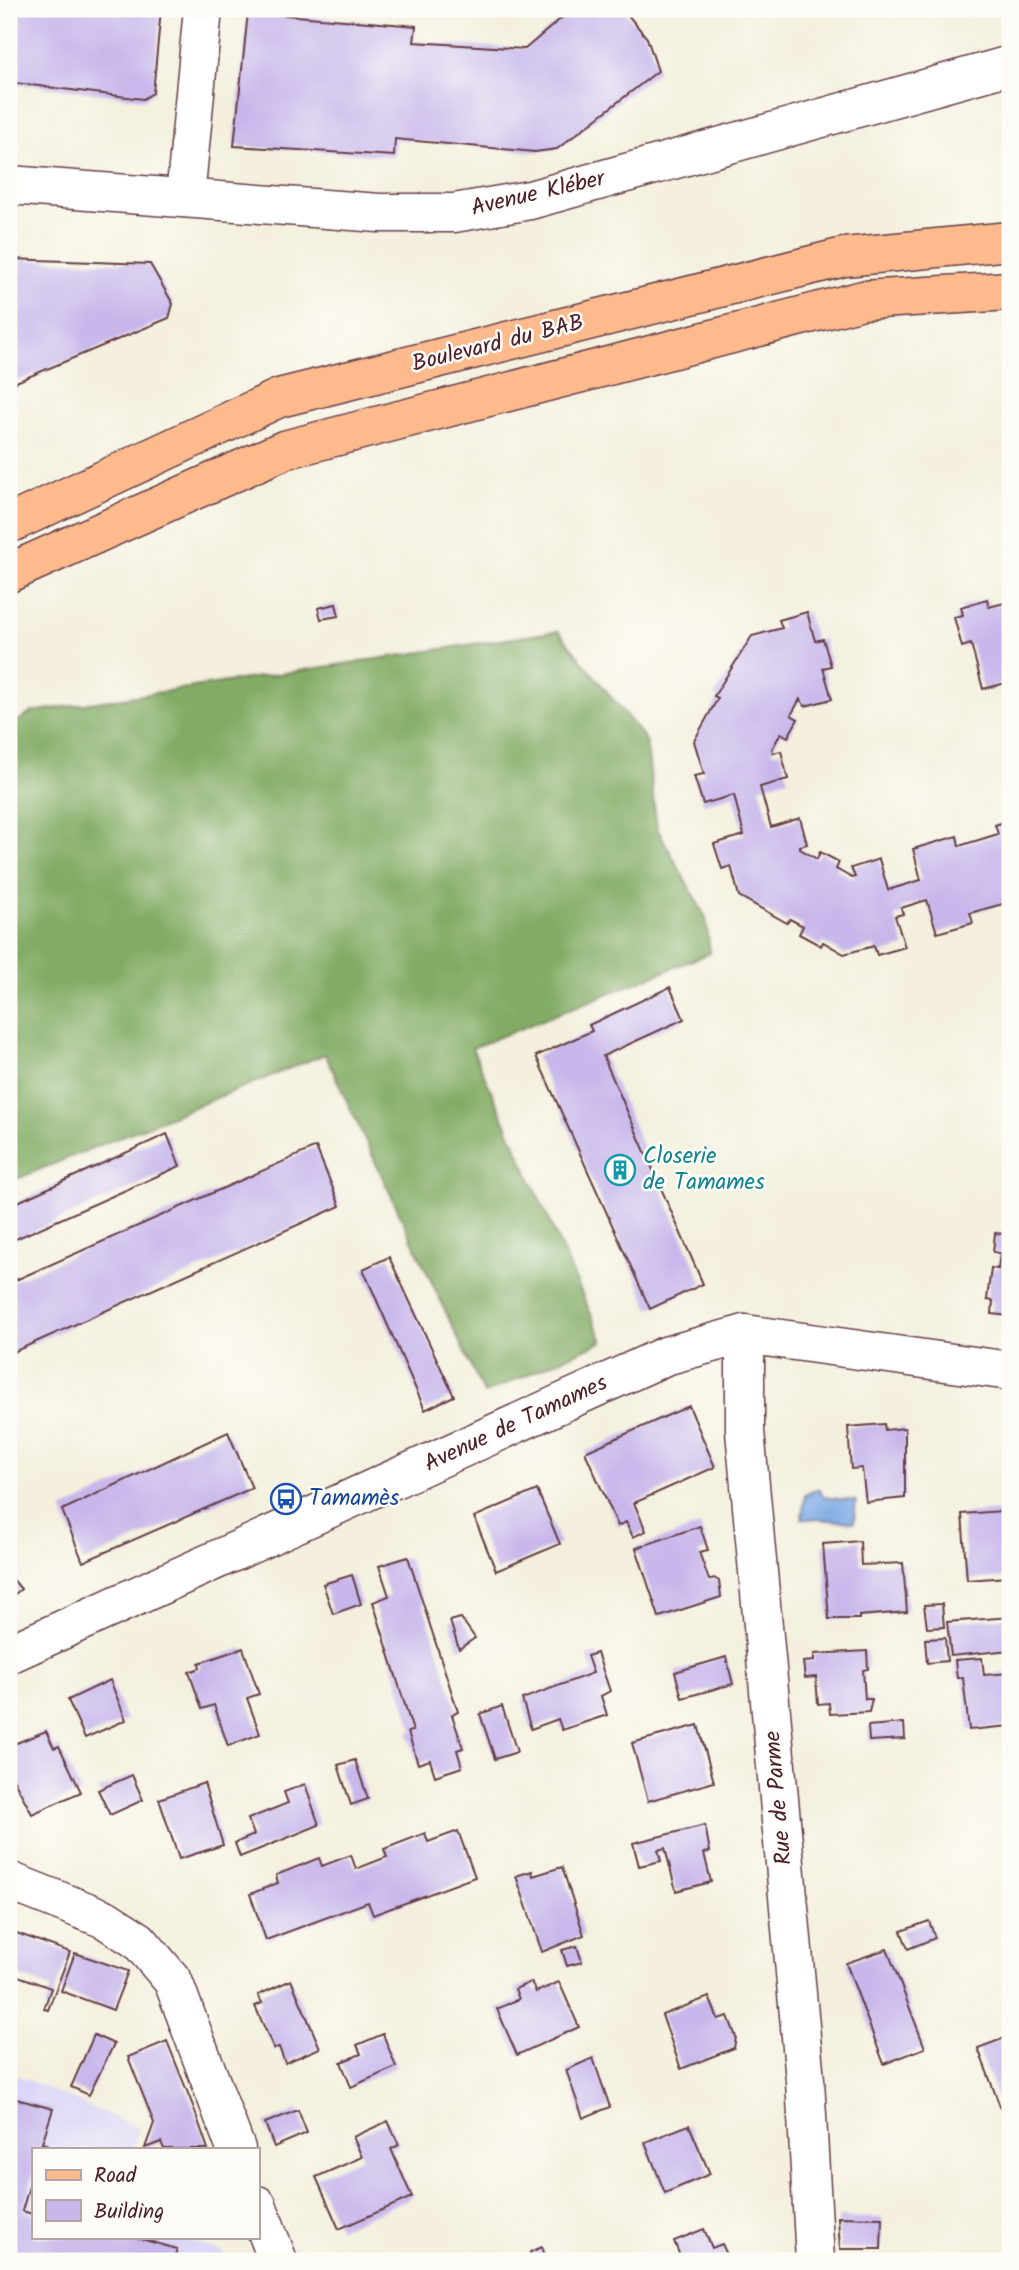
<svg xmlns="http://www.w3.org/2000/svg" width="1019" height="2270" font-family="Kalam,sans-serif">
	<rect width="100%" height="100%" fill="#fdfcf7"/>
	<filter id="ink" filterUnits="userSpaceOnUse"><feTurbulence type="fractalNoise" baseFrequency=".0143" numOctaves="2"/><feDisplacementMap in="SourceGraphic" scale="14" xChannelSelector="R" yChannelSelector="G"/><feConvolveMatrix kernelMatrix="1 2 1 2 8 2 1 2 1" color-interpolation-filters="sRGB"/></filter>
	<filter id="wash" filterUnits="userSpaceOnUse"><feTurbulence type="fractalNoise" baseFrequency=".00686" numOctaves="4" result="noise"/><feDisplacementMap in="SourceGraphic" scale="28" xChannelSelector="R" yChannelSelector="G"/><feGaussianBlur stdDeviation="1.57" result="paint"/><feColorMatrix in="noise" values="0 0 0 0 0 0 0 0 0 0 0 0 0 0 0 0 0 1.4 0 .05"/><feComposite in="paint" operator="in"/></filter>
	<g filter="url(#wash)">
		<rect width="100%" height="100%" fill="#f4f0dd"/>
		<path fill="#dbd6f7" d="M9,2072L139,2128L132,2149H33V2237H177L224,2252L220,2261H9Z"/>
		<path fill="#82ac65" stroke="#666648" stroke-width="2" d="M558,631L646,740L657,828L706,918L710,953L472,1048L603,1341L484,1394L325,1054L9,1182V727L32,712Z"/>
		<path fill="#7aa8e4" stroke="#626488" stroke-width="2" d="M819,1488L823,1497L856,1501L854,1522L802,1518L805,1495Z"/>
		<g id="blocks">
			<g fill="#c8b7eb">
				<path d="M14,9H161L153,93L143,99L15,83L9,77Z"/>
				<path d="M572,9H623L647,38L658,71L557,149L535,152L395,139L394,156L234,146L248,12L416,26L414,42L525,49Z"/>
				<path d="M9,259L150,264L173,304L169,318L9,385Z"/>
				<path d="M1010,593V682L983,689L971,644L962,647L954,617L963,615L961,607L987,599L989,607L1008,602L1006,594Z"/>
				<path d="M336,604L339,616L321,619L318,608Z"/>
				<path d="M807,612L815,641L823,639L831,666L823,668L832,699L805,706L800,699L791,715L798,719L788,737L781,733L772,749L773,753L781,751L788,779L760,787L771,827L800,818L807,844L800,846V849L817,859L820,852L839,862L836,869L852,878L855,877L851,868L879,859L888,890L921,880L913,849L957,836L959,846L998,834L995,825L1010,820V902L970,913L973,923L937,933L927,900L901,908L903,914L895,916L905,947L877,955L874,946L844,954L823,942L821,946L799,934L803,926L790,919L787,923L739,896L731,866L722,869L714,844L744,835L734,795L703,804L694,776L704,774L694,741L718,698L714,696L752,636L782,628L779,620Z"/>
				<path d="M670,987L684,1019L603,1056L703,1284L650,1309L536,1056L592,1031L589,1025Z"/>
				<path d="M167,1134L180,1166L9,1242V1206Z"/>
				<path d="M316,1147L340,1206L9,1354V1283Z"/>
				<path d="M1006,1220L1010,1221V1316L992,1314L993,1301L987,1300L991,1268L998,1269L1000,1253L993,1252L995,1233L1004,1234Z"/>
				<path d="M389,1257L454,1396L425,1410L363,1269Z"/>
				<path d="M689,1406L715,1467L634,1503L646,1531L633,1537L626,1522L618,1526L585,1452Z"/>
				<path d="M884,1424L885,1430L905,1428V1498L866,1502L862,1468L851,1469L848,1427Z"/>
				<path d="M228,1432L252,1488L83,1562L62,1510Z"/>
				<path d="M537,1490L560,1544L496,1571L474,1517Z"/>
				<path d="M1002,1511L1008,1577L967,1580L962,1514Z"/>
				<path d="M700,1526L708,1550L699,1552L709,1580L714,1578L719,1581L721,1597L659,1617L636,1548Z"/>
				<path d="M860,1541L861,1565L903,1563L907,1612L859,1616V1619H829L823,1544Z"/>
				<path d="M408,1557L458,1712L452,1715L463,1748L457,1750L462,1767L435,1776L430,1760L418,1764L408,1732L413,1731L373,1602L389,1596L379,1566Z"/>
				<path d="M9,1575L21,1589L9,1599Z"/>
				<path d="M352,1575L361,1604L333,1614L323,1584Z"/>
				<path d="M942,1604L944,1627L927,1628L924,1605Z"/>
				<path d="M1010,1617V1650L951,1656L947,1622Z"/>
				<path d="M461,1618L475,1638L459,1649L450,1621Z"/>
				<path d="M945,1638L947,1661L927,1663L925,1639Z"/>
				<path d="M243,1648L259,1694L247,1698L260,1734L228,1746L214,1705L202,1709L189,1672L200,1668L199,1663Z"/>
				<path d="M867,1651L868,1669L863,1670L865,1699H872L869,1712L830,1714L829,1703L818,1704L816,1677L805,1678L803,1662L814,1661V1654Z"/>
				<path d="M597,1653L610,1691L601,1696L607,1715L562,1730L558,1719L531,1729L522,1699L593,1673L587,1656Z"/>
				<path d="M726,1657L733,1684L682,1698L675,1672Z"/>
				<path d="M982,1658L984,1675L1010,1673V1726L969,1730L963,1678H957L955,1660Z"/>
				<path d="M110,1680L126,1720L85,1738L68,1700Z"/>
				<path d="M502,1706L517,1752L495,1759L480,1714Z"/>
				<path d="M904,1723L905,1739L869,1741L868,1726Z"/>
				<path d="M698,1725L714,1782L648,1801L632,1743Z"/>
				<path d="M46,1731L54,1748L59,1746L81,1792L32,1814L9,1771L12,1766L9,1746Z"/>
				<path d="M355,1760L368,1799L351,1805L338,1765Z"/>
				<path d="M132,1775L143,1800L110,1815L98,1790Z"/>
				<path d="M204,1783L223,1845L179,1859L159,1799Z"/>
				<path d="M305,1784L319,1825L240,1857L235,1843L254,1835L248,1819L288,1803L284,1792Z"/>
				<path d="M705,1825L710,1852L704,1853L711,1882L676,1891L665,1848L658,1850L661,1861L639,1866L633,1843Z"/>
				<path d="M458,1831L475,1877L373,1915L368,1902L266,1940L250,1894L278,1883L276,1875L319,1858L322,1866L351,1855L356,1869L387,1857L384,1849L425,1833L428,1842Z"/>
				<path d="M562,1867L584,1935L542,1952L516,1876L532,1871L533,1876Z"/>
				<path d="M929,1921L935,1938L908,1949L901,1931Z"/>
				<path d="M11,1931L70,1952L48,2010L44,2009L51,1988L13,1974L9,1985Z"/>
				<path d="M577,1946L582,1962L567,1966L562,1950Z"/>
				<path d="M887,1949L925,2048L884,2064L846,1963Z"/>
				<path d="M75,1953L128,1971L113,2010L61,1991Z"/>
				<path d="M291,1980L320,2048L285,2063L279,2047L274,2049L255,2006L262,2003L258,1995Z"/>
				<path d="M531,1982L536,1992L559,1982L579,2027L517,2055L497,2009L519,1999L515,1989Z"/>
				<path d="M709,1997L718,2019L728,2016L736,2037L734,2048L681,2069L662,2015Z"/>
				<path d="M383,2034L396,2067L351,2087L341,2062L361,2054L357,2045Z"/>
				<path d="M94,2035L114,2044L89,2095L71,2087Z"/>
				<path d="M1010,2036V2133L978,2048Z"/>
				<path d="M167,2041L193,2106L208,2149H164L161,2142L145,2148L154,2123L128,2057Z"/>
				<path d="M593,2058L610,2107L583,2118L566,2070Z"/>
				<path d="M9,2097L53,2109L42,2143L48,2145L47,2149H33V2173L22,2211L33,2214V2237H134L177,2249L173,2261H21L9,2258Z"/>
				<path d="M298,2110L307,2133L274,2147L265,2123Z"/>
				<path d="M388,2121L399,2145L391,2149L412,2197L339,2229L316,2177L362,2157L353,2137Z"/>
				<path d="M689,2125L710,2174L665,2193L645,2142Z"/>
				<path d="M838,2217L882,2218L881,2249H840Z"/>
				<path d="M704,2229L712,2248L722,2244L730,2261H682L674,2241Z"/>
				<path d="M542,2247L547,2261H533L530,2252Z"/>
				<path d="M410,2254L413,2261H394Z"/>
			</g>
		</g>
	</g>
	<g filter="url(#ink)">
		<use href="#blocks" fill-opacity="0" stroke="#643e46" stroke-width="2"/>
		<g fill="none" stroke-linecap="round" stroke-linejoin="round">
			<g stroke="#643e46" stroke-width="41">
				<g id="minor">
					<path d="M9,185L379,213H454L530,200L1010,65"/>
					<path d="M185,198L203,9"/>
					<path d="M745,1334V1431L805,2080L815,2261"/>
					<path d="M9,1654L665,1356L745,1334L1010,1371"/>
					<path d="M9,1881L105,1919L139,1941L173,1981L236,2149"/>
					<path d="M257,2205L278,2261"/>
				</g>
			</g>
			<g stroke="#643e46" stroke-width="41">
				<g id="primary">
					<path d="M9,524L279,398L844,257L1010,241"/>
					<path d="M9,573L284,450L863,300L1010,291"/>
				</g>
			</g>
			<use href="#minor" stroke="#fff" stroke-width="38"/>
			<use href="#primary" stroke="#fcba8d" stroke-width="38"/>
		</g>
	</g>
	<defs>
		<g id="building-ring" transform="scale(1.575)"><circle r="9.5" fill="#fdfcf7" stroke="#0f9aa8" stroke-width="1.5"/><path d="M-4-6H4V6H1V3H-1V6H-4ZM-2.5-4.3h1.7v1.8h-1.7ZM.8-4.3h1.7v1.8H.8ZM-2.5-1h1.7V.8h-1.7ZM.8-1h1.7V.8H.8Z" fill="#0f9aa8"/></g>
		<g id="bus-ring" transform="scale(1.575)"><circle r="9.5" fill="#fdfcf7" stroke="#1a4fb4" stroke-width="1.5"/><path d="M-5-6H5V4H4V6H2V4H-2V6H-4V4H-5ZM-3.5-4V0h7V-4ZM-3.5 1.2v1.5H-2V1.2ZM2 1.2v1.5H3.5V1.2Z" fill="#1a4fb4"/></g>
	</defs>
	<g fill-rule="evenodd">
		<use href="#building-ring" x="620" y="1170"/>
		<use href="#bus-ring" x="286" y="1499"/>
	</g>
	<g text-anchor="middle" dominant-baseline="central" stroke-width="5" stroke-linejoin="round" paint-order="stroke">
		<g font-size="23" fill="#4a1f2b" stroke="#fdfcf7">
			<text transform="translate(538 194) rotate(-13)">Avenue Kléber</text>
			<text transform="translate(498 344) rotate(-14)">Boulevard du BAB</text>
			<text transform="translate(516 1424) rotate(-25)">Avenue de Tamames</text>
			<text transform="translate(779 1798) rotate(-95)">Rue de Parme</text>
		</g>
		<g font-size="23" fill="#0d838f" stroke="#fdfcf7" text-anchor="start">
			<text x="643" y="1157">Closerie<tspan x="643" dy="26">de Tamames</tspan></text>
		</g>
		<g font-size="23" fill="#164399" stroke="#fdfcf7" text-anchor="start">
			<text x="309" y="1499">Tamamès</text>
		</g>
	</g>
	<rect width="1019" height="2270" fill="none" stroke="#fdfcf7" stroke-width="35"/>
	<rect x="32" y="2148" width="228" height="91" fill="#fdfcf7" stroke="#b5a4a5" stroke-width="2"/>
	<rect x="46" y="2170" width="35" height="10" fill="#fcba8d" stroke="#b5a4a5" stroke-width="2"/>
	<text x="94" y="2182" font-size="21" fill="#4a1f2b">Road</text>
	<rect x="46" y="2200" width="35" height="21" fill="#c8b7eb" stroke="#b5a4a5" stroke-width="2"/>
	<text x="94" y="2218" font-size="21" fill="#4a1f2b">Building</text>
</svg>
